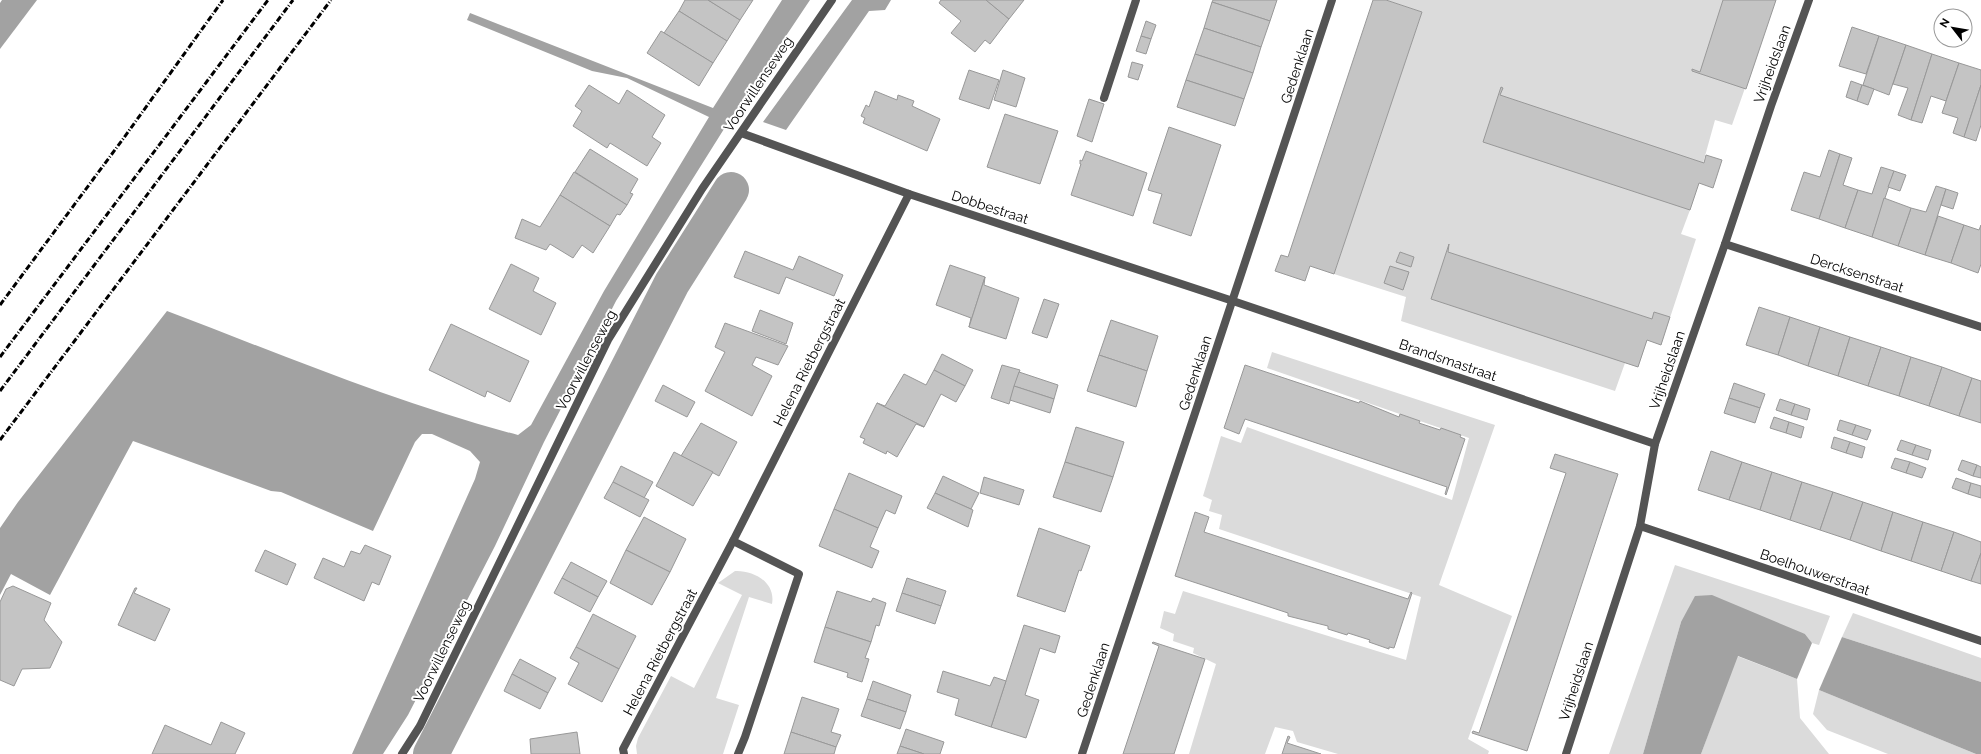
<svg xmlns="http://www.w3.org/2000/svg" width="1981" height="754" font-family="Raleway,sans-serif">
	<rect width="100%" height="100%" fill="#fff"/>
	<g fill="#dbdbdb">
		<path d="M1386,0H1776L1732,125L1715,120L1690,210L1681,234L1696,239L1661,345L1647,340L1638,367L1625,363L1615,391L1401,321L1406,297L1334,274L1422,12Z"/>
		<path d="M1272,352L1495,425L1439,585L1512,616L1468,739L1489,751L1488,754H1338L1297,742L1293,731L1275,727L1265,754H1189L1216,664L1193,653L1194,648L1173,641L1174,634L1160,628L1164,611L1175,614L1183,591L1406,660L1421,597L1219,529L1222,515L1209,511L1212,500L1203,496L1221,436L1241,443L1247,427L1452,500L1469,438L1267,368Z"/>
		<path d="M1675,565L1830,616L1819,645L1812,643L1805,634L1681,622L1643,754H1609Z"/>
		<path d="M735,571C753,570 776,582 772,604L749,597L716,698L739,705L723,754H637L636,746L638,738L671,676L694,688L742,595L718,583Z"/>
		<path d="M1853,613L1981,658V682L1842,637Z"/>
		<path d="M1737,656L1797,679L1800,718L1829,754H1701Z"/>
		<path d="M1819,690L1976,754H1888L1827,730L1813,714Z"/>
	</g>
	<g fill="#a2a2a2">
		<path d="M2,0H37L0,49V3Z"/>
		<path d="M782,0H810L729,121L616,301L544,442L495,546L408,715L383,754H352L475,479L480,462L470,451L432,434H422L415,442L373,531L281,492L271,491L133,441L50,595L11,574L0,595V528L18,502L167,311C283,355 398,404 518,435L531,425L604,291L709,117L627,78L592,71L467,20L470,13L713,108Z"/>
		<path d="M852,0H891L885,10L869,11L786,130L763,122Z"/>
		<path d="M1712,595L1805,634L1812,643L1797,679L1738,656L1701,754H1643L1681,622L1695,596Z"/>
		<path d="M1842,637L1981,682V754H1976L1819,690Z"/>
	</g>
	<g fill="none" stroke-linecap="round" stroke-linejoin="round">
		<path stroke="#a2a2a2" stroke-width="36" d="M431,754L672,283L731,190"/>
	</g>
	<g fill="#c4c4c4" stroke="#989898">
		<path d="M685,0H708L740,20L727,41L679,11Z"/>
		<path d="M708,0H753L740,20Z"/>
		<path d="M941,0H986L1009,19L990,44L985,40L975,52L951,33L961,21L939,3Z"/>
		<path d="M986,0H1024L1009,19Z"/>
		<path d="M1213,0H1277L1270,21L1212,2Z"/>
		<path d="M1373,0H1386L1422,12L1334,274L1310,266L1305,281L1275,271L1281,255L1288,257Z"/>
		<path d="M1723,0H1776L1746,89L1692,71V69L1700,72Z"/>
		<path d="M1212,2L1270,21L1261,47L1204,28Z"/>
		<path d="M679,11L727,41L713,63L664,33Z"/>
		<path d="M1146,21L1156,25L1151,39L1141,36Z"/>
		<path d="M1852,27L1879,36L1866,74L1839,66Z"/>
		<path d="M1204,28L1261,47L1253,73L1195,54Z"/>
		<path d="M661,31L713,63L699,86L647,53Z"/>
		<path d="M1141,36L1151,39L1146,54L1136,51Z"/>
		<path d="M1879,36L1906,45L1889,95L1863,85Z"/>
		<path d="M1906,45L1932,54L1911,120L1898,115L1908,88L1893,84Z"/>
		<path d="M1195,54L1253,73L1244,99L1186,80Z"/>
		<path d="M1932,54L1959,63L1946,101L1931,96L1922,123L1911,120Z"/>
		<path d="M1132,62L1143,65L1138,80L1128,77Z"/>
		<path d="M1959,63L1981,70V85L1964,137L1953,133L1958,118L1942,113Z"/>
		<path d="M969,70L999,80L989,109L959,99Z"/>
		<path d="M1003,70L1025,78L1016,107L994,100Z"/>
		<path d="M1186,80L1244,99L1235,126L1177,107Z"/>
		<path d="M1851,81L1862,85L1857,101L1846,97Z"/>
		<path d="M589,85L619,104L627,90L665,115L652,137L661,143L647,166L610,143L607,148L573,126L582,111L575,106Z"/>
		<path d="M1862,85L1874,89L1868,105L1857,101Z"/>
		<path d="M1981,85V125L1976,141L1964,137Z"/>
		<path d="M1501,87L1503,88L1500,95L1704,163L1706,155L1722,160L1713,188L1699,183L1690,210L1483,142Z"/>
		<path d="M875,91L897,100L898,95L914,101L912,106L940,119L927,151L863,123L865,118L861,116L866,105L869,107Z"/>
		<path d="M1089,99L1104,104L1092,142L1077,136Z"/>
		<path d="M1005,114L1058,131L1040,184L987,167Z"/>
		<path d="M1169,127L1221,145L1191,236L1153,223L1162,194L1148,190Z"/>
		<path d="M590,149L638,179L630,193L633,194L627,205L575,172Z"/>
		<path d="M1829,150L1840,154L1819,219L1791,210L1804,172L1820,177Z"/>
		<path d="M1086,151L1147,173L1133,216L1071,195L1081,164H1080V160L1082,161Z"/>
		<path d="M1840,154L1852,158L1843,185L1858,190L1845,228L1819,219Z"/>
		<path d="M1881,167L1894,171L1872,237L1845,228L1858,190L1872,194Z"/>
		<path d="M1894,171L1906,175L1900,191L1888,187Z"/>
		<path d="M574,172L627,205L620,215L617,214L610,226L560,195Z"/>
		<path d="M1936,186L1946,189L1925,255L1898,246L1911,208L1926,212Z"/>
		<path d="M1946,189L1958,193L1953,209L1941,205Z"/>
		<path d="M560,195L610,226L593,253L582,245L573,258L550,244L546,250L515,238L522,219L540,227Z"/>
		<path d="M1884,198L1911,208L1898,246L1872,237Z"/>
		<path d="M1938,216L1964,225L1951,263L1925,255Z"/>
		<path d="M1964,225L1979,230L1981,225V264L1978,273L1951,263Z"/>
		<path d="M1449,244L1448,252L1652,319L1654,312L1670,317L1661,345L1647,340L1638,367L1431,299Z"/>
		<path d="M745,251L793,270L799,256L843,275L834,296L786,277L779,294L734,277Z"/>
		<path d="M1400,252L1414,257L1411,267L1396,262Z"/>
		<path d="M511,264L539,278L533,291L556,303L541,335L489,309Z"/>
		<path d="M950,265L985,277L969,327L971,318L936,305Z"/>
		<path d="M1390,266L1409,272L1403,290L1384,283Z"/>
		<path d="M985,277L984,285L1019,298L1006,339L969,327Z"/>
		<path d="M1044,299L1059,304L1047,338L1032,333Z"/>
		<path d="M1759,307L1790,317L1778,355L1746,345Z"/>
		<path d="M760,310L793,323L786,344L752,331Z"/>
		<path d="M1790,317L1820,327L1808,366L1778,355Z"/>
		<path d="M1111,320L1158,336L1147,371L1099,355Z"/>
		<path d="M725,323L788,346L778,365L756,357L752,365L772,376L752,416L705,391L725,352L715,347Z"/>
		<path d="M451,324L529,361L510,402L487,391L485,397L429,370Z"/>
		<path d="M1820,327L1850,337L1838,376L1808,366Z"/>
		<path d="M1850,337L1881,347L1868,386L1838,376Z"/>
		<path d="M1881,347L1911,357L1899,396L1868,386Z"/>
		<path d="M942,354L973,370L965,386L934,370Z"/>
		<path d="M1099,355L1147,371L1136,407L1087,391Z"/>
		<path d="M1911,357L1942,367L1929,406L1899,396Z"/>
		<path d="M1002,365L1020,370L1009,404L991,398Z"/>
		<path d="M1245,365L1359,403L1360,401L1399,417L1400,414L1420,421L1419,423L1440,430L1441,428L1461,435L1460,437L1465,439L1446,495L1445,494L1447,487L1245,419L1239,434L1224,428Z"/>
		<path d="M1942,367L1972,378L1959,416L1929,406Z"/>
		<path d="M934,370L965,386L956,402L941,394L924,427L877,403L885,406L904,374L926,385Z"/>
		<path d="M1019,372L1058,385L1054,399L1014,386Z"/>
		<path d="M1972,378L1981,381V423L1959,416Z"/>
		<path d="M1734,383L1765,394L1760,408L1729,398Z"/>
		<path d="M663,385L695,402L687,417L655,401Z"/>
		<path d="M1014,386L1054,399L1050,413L1010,400Z"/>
		<path d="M1729,398L1760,408L1755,423L1724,413Z"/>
		<path d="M1780,399L1795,404L1791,415L1776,410Z"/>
		<path d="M877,403L924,427L916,424L897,457L887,451L886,454L863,443L865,439L860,437Z"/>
		<path d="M1795,404L1810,409L1807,420L1791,415Z"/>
		<path d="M1774,417L1789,422L1786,433L1770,428Z"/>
		<path d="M1840,420L1856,425L1852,435L1837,430Z"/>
		<path d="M1789,422L1804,427L1801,438L1786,433Z"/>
		<path d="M701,423L737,442L719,476L681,456Z"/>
		<path d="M1856,425L1871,430L1867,440L1852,435Z"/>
		<path d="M1076,427L1124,442L1113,477L1065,462Z"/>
		<path d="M1834,437L1850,442L1846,453L1831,448Z"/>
		<path d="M1901,440L1916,445L1912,455L1897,450Z"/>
		<path d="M1850,442L1865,447L1862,458L1846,453Z"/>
		<path d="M1916,445L1931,450L1928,460L1912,455Z"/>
		<path d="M1711,451L1742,462L1729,500L1698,490Z"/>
		<path d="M674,452L713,472L693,506L656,486Z"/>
		<path d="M1555,454L1618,474L1527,751L1472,733L1473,731L1479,733L1566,473L1550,468Z"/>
		<path d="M1895,458L1910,462L1906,473L1891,468Z"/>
		<path d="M1962,460L1977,465L1973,476L1958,470Z"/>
		<path d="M1065,462L1113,477L1101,512L1053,497Z"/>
		<path d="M1742,462L1772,472L1760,510L1729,500Z"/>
		<path d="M1910,462L1926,468L1922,478L1906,473Z"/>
		<path d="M1977,465L1981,467V478L1973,476Z"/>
		<path d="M621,466L653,482L644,498L613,482Z"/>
		<path d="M1772,472L1802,482L1790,520L1760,510Z"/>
		<path d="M849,473L902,496L895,514L886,510L878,528L834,509Z"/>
		<path d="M943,476L979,493L971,509L935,493Z"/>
		<path d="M984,477L1024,490L1019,505L980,493Z"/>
		<path d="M1956,478L1971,483L1968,494L1952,488Z"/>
		<path d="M613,482L649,500L640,517L604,498Z"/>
		<path d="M1802,482L1833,492L1820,530L1790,520Z"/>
		<path d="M1971,483L1981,486V498L1968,494Z"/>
		<path d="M1833,492L1863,502L1850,540L1820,530Z"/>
		<path d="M935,493L973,510L968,527L927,508Z"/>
		<path d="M1863,502L1893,512L1881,551L1850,540Z"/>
		<path d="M834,509L878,528L870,547L879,551L872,568L819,546Z"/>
		<path d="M1195,512L1209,517L1204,532L1408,599L1411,592L1412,593L1394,648L1389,647V649L1369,642L1370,640L1348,633L1347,635L1328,629V626L1288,616V613L1175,576Z"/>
		<path d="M1893,512L1923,522L1911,561L1881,551Z"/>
		<path d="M644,517L686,539L670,572L626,550Z"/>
		<path d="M1923,522L1954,532L1941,571L1911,561Z"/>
		<path d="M1039,528L1090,546L1081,571L1079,570L1065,612L1017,596Z"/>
		<path d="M1954,532L1981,542V553L1971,581L1941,571Z"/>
		<path d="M365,545L391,556L379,585L372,582L364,601L314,578L323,558L344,567L351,551L360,554Z"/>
		<path d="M265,550L296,564L287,585L255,571Z"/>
		<path d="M626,550L670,572L652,605L610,583Z"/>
		<path d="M1981,553V584L1971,581Z"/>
		<path d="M571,562L607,581L598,597L562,578Z"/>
		<path d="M562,578L598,597L590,612L554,593Z"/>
		<path d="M907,578L946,591L941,606L902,593Z"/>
		<path d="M13,586L51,603L44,620L62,642L50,668L22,669L14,686L0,680V602L6,589Z"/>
		<path d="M135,588H137L134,593L170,609L155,641L118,625Z"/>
		<path d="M837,591L871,602L873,598L886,603L879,626L876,625L871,642L825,627Z"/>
		<path d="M902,593L941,606L935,624L896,611Z"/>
		<path d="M593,614L636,636L619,669L576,647Z"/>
		<path d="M1024,625L1060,636L1055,653L1040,648L1025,695L1039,700L1026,738L991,727Z"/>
		<path d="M825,627L871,642L865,658L869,659L862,682L847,677L848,673L814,662Z"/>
		<path d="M1153,642L1205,659L1174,754H1123L1159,646L1152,643Z"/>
		<path d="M576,647L619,669L602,702L568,684L579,663L570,658Z"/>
		<path d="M520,659L556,678L548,693L512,674Z"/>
		<path d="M943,671L990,686L994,677L1006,681L991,727L955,715L959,699L937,692Z"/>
		<path d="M512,674L548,693L540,709L504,691Z"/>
		<path d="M873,681L911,695L906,712L867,699Z"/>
		<path d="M802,697L839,709L831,732L841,735L836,747L791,732Z"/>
		<path d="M867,699L906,712L900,729L861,716Z"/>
		<path d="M221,722L245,733L235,754H152L165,725L211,745Z"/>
		<path d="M906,729L944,742L940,754H924L900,746Z"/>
		<path d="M577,732L580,754H531L530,739Z"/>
		<path d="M791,732L836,747L834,754H784Z"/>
		<path d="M1288,736L1290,737L1287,743L1321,754H1282Z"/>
		<path d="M900,746L924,754H897Z"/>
	</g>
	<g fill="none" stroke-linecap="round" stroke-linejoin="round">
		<g stroke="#545454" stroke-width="8">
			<path d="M1104,98L1136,0"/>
			<path d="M741,133L909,194L1233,301L1655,444"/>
			<path d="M1725,244L1981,327"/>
			<path d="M1640,526L1981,641"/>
			<path d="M733,541L799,574L745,737L738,754"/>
			<path d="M402,754L420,726L608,340L702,189L832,0"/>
			<path d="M624,754L623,749L733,541L909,194"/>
			<path d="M1082,754L1332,0"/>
			<path d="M1566,754L1640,526L1655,444L1725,244L1771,106L1809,0"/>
		</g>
		<g stroke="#000" stroke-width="3" stroke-dasharray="6 2 1 2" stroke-linecap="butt">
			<path d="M0,305L123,139L223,0"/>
			<path d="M0,357L268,0"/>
			<path d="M0,391L293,0"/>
			<path d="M0,440L331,0"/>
		</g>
	</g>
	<g text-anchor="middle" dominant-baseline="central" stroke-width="4" stroke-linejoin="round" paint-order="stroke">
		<g font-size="14" fill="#000" stroke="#fff">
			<text transform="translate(1772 64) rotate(-70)">Vrijheidslaan</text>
			<text transform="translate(1297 66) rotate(-72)">Gedenklaan</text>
			<text transform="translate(758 84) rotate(-56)">Voorwillenseweg</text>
			<text transform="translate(990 207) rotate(18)">Dobbestraat</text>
			<text transform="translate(1857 273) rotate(18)">Dercksenstraat</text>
			<text transform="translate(586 360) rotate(-62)">Voorwillenseweg</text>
			<text transform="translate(1448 360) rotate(19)">Brandsmastraat</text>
			<text transform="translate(809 362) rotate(-63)">Helena Rietbergstraat</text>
			<text transform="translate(1667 370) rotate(-71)">Vrijheidslaan</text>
			<text transform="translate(1195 373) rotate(-72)">Gedenklaan</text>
			<text transform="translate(1815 572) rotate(19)">Boelhouwerstraat</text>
			<text transform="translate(442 651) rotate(-64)">Voorwillenseweg</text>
			<text transform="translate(660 652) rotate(-62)">Helena Rietbergstraat</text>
			<text transform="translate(1093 680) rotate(-72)">Gedenklaan</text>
			<text transform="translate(1576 681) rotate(-72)">Vrijheidslaan</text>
		</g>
	</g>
	<g transform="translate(1953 28) rotate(301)"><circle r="19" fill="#ffffff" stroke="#999999"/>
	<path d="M0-3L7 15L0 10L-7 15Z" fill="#000000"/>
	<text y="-6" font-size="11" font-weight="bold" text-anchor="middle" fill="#000000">N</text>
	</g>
</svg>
